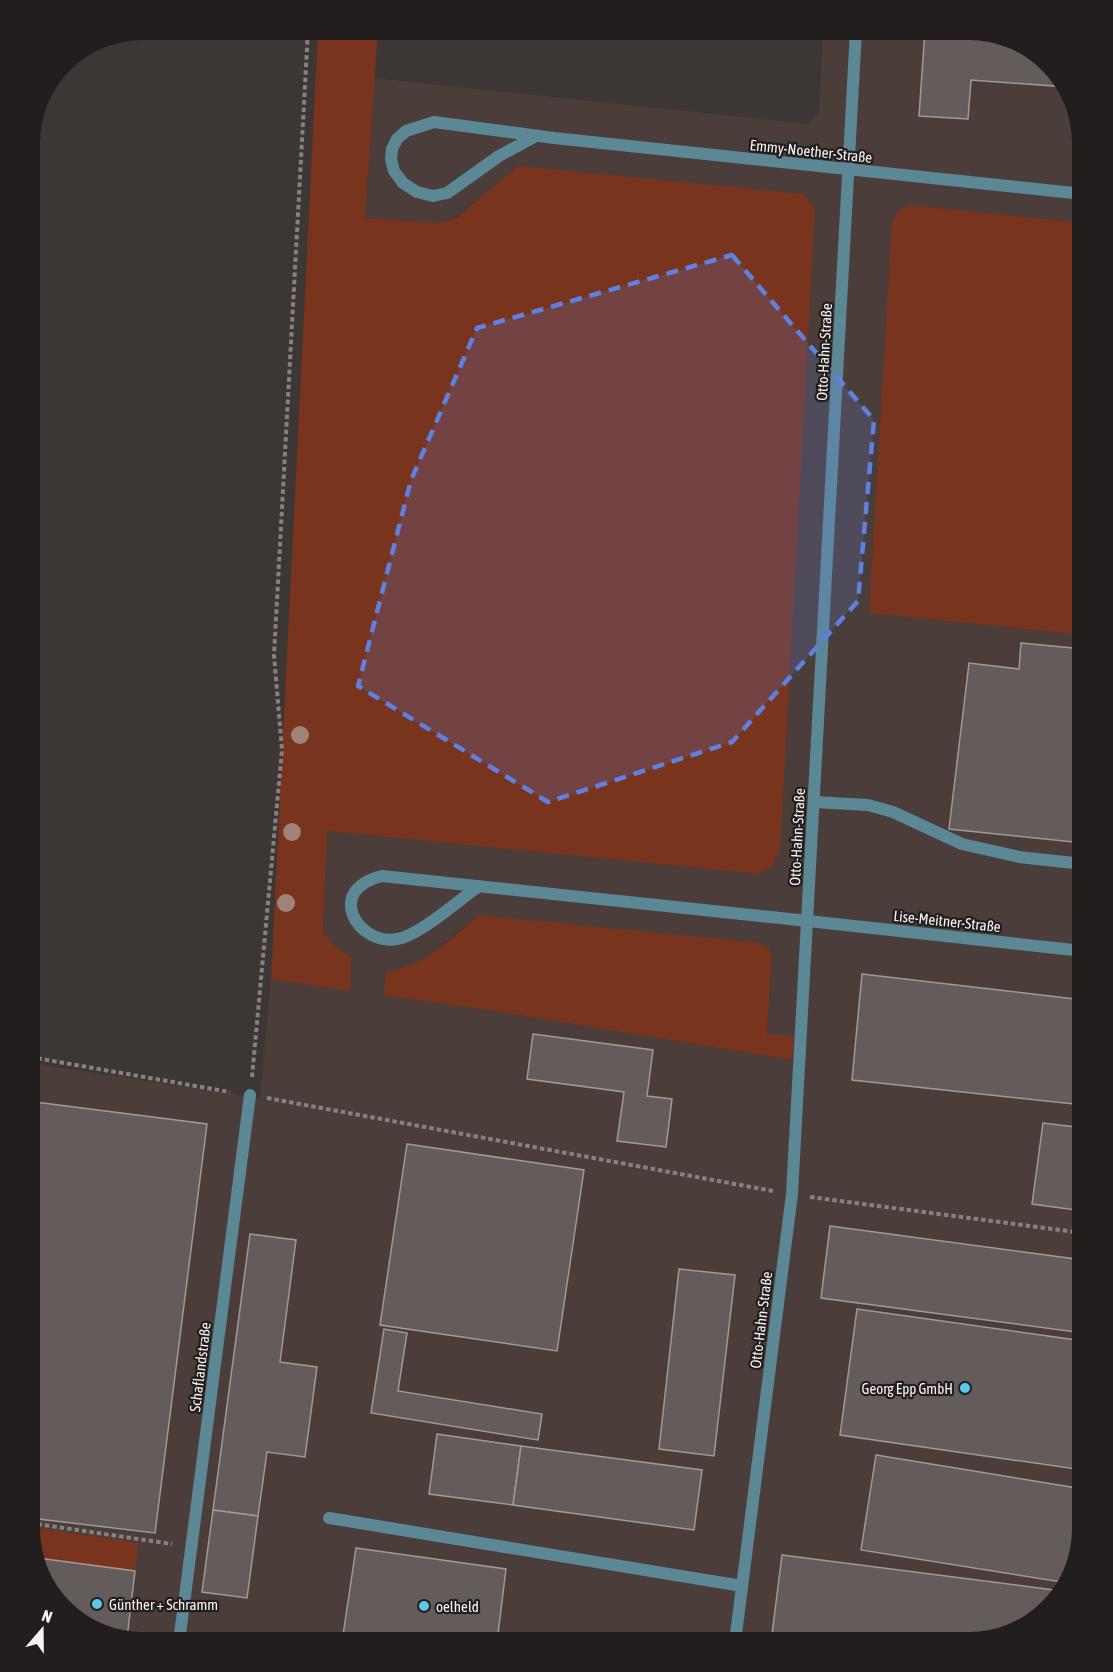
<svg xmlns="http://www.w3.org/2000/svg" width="1113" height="1672" font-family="'Asap Condensed',sans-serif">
	<rect width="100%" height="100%" fill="#3c3634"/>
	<path fill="#4b3e3a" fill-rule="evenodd" d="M823,30H976L1032,49L1068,87L1083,144V223L910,205L869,613L1083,635V1529L1068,1585L1026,1627L970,1642H137L81,1623L45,1585L30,1528V1063L260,1098L271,979L350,990L351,957L335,946L323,932L327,831L760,874L517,166L456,217L436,223L365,218L374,78L808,124L819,113ZM479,915L772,956L767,1035L792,1060L507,1013L383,995L404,969L424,959Z"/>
	<g fill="#79341d">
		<path d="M318,30H378L365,218L436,223L456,218L517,166L804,194L815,209L780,850L772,867L760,874L327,831L323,932L335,946L351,957L350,991L271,979Z"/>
		<path d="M910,205L1083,223V635L869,613L892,221L898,211Z"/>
		<path d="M479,915L760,943L769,949L772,956L767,1034L794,1036L792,1060L507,1013L383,995L387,971C424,967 451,938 479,915Z"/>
		<path d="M30,1527L138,1543L135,1571L38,1558Z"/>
	</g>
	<g fill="#635c5a" stroke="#a09997" stroke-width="1.5">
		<path d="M925,30H976L1032,49L1068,87L971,80L968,119L919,116Z"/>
		<path d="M1021,643L1083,649V843L949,829L969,663L1019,669Z"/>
		<path d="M862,974L1083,1000V1105L852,1080Z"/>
		<path d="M533,1034L653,1050L647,1096L672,1099L666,1147L617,1141L624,1092L527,1079Z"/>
		<path d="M35,1102L207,1124L155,1533L30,1518V1144Z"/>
		<path d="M1043,1123L1083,1128V1211L1032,1204Z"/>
		<path d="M407,1144L584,1170L557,1351L380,1325Z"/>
		<path d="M830,1226L1083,1260V1333L821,1298Z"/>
		<path d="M250,1234L296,1240L280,1362L317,1367L305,1457L267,1452L258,1516L213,1510Z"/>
		<path d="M679,1269L735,1275L714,1456L659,1449Z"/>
		<path d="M857,1309L1083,1341V1470L840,1435Z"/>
		<path d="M384,1329L407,1333L398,1391L542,1414L538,1440L371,1413Z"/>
		<path d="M437,1434L521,1446L513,1505L429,1494Z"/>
		<path d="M521,1446L702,1470L694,1530L513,1505Z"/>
		<path d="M876,1455L1083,1489V1529L1068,1583L861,1550Z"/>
		<path d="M213,1510L258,1516L247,1598L202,1592Z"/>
		<path d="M356,1548L506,1569L497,1642H342Z"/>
		<path d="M782,1555L1062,1591L1026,1627L970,1642H771Z"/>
		<path d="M38,1558L135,1571L127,1638L81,1623L45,1585Z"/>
	</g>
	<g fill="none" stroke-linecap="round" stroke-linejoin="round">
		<g stroke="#86817f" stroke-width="4" stroke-dasharray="4.5 3" stroke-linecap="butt">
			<path d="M30,1057L230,1092"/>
			<path d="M252,1077L282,750L274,655L308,30"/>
			<path d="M267,1098L773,1191"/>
			<path d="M810,1197L1083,1233"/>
			<path d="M30,1523L172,1544"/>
		</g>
		<g stroke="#5c8794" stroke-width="12">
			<path d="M814,802L868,805L893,812L962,844L1019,857L1083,864"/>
			<path d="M479,886C460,899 419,936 397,939C358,946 324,890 382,876L808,921"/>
			<path d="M329,1518L742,1586"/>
		</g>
		<g stroke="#5c8794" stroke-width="12">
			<path d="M536,136L499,156L447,193L433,196L417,192L403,183L394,171L391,159L392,149L397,139L406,131L434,122L554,138L1083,194"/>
			<path d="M808,921L1083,951"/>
			<path d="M179,1642L250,1095"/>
			<path d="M735,1642L792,1194L856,30"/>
		</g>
	</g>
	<g fill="#9f8379">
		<circle cx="300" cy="735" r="9"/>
		<circle cx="292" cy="832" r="9"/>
		<circle cx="286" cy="903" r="9"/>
	</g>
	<path fill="#5e80e0" fill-opacity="0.2" stroke="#5e80e0" stroke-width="4.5" stroke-dasharray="12 8" stroke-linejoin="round" d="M732,255L874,420L858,601L732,742L548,802L358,686L411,480L477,328Z"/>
	<g fill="#5cc7e7" stroke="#211e1d" stroke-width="2">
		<circle cx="965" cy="1388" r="6"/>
		<circle cx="97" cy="1604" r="6"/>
		<circle cx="424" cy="1606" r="6"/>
	</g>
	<g text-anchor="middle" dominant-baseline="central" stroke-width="4.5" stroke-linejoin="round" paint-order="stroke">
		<g font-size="15" fill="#f7f4f2" stroke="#211e1d">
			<text transform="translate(811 151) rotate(6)">Emmy-Noether-Straße</text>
			<text transform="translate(824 352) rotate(-87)">Otto-Hahn-Straße</text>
			<text transform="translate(797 837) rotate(-87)">Otto-Hahn-Straße</text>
			<text transform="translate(947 921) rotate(6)">Lise-Meitner-Straße</text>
			<text transform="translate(761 1320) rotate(-83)">Otto-Hahn-Straße</text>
			<text transform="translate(200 1367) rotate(-83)">Schaflandstraße</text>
		</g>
		<g font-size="15" fill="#f7f4f2" stroke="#211e1d" text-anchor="start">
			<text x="953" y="1388" text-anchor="end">Georg Epp GmbH</text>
			<text x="109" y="1604">Günther + Schramm</text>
			<text x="436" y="1606">oelheld</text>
		</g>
	</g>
	<path d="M0 0H1113V1672H0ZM143 40H969A103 103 0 0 1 1072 143V1529A103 103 0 0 1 969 1632H143A103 103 0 0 1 40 1529V143A103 103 0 0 1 143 40Z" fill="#211e1d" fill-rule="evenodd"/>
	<g transform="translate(42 1630) rotate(20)" stroke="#211e1d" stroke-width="4.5" paint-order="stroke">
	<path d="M0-4.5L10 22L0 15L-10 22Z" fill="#f7f4f2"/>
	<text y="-9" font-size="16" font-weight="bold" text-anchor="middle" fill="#f7f4f2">N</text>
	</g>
</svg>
